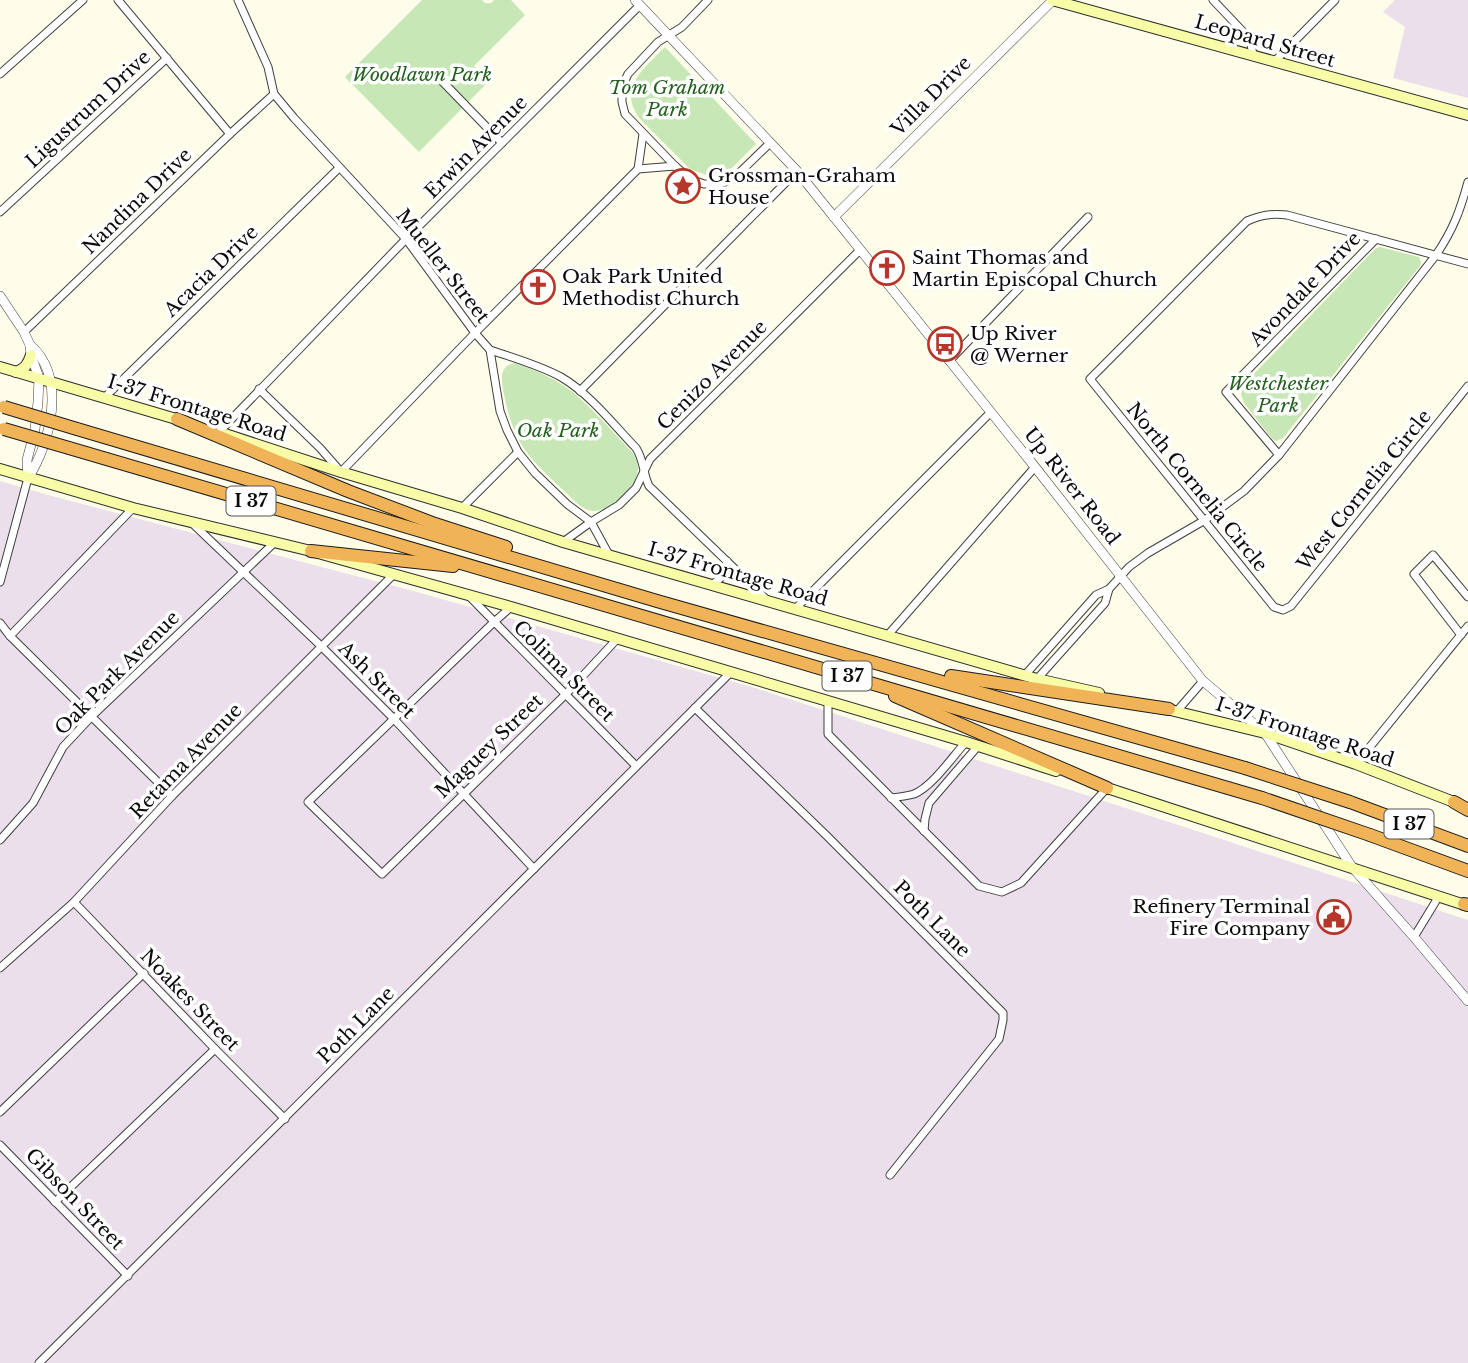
<svg xmlns="http://www.w3.org/2000/svg" width="1468" height="1363" font-family="'Libre Baskerville',serif">
	<rect width="100%" height="100%" fill="#fefdea"/>
	<g fill="#eadfea">
		<path d="M1395,0H1468V98L1393,78L1405,27L1383,12Z"/>
		<path d="M0,481L52,496L417,592L752,687L1206,834L1468,920V1363H0Z"/>
	</g>
	<g fill="#c8e7b6">
		<path d="M422,0H482L485,3H491L494,0H511L525,15L474,66L489,81L419,152L345,77Z"/>
		<path d="M665,47L756,144L732,168L715,175H706L690,169L640,119C617,87 644,69 665,47Z"/>
		<path d="M1380,247L1419,257L1421,262L1420,266L1283,438L1276,441L1272,439L1244,403L1241,394L1244,384L1376,248Z"/>
		<path d="M515,363C536,370 556,379 574,393C594,410 614,433 632,452C635,457 638,462 638,468C637,487 613,511 594,511C588,511 584,508 579,505C562,488 543,473 528,454C514,436 507,412 503,389C501,377 500,366 515,363Z"/>
	</g>
	<g fill="none" stroke-linecap="round" stroke-linejoin="round">
		<g stroke="#3e3e3e" stroke-width="9">
			<g id="minor">
				<path d="M118,0L230,134"/>
				<path d="M238,0L268,67L274,94L294,118L406,239L475,333L490,350L500,411L507,430L518,452L535,473L567,504L591,522L609,555"/>
				<path d="M708,0L682,27L658,42L628,74L622,87V102L625,114L675,166L690,179L704,184H720L734,178L770,143"/>
				<path d="M1213,0L1250,39L1253,55"/>
				<path d="M1275,61L1335,0"/>
				<path d="M0,74L83,0"/>
				<path d="M441,80L502,143"/>
				<path d="M638,169L643,134"/>
				<path d="M0,212L167,58"/>
				<path d="M1468,264L1287,215C1272,213 1261,215 1247,221L1090,379L1274,607L1283,610L1291,606L1468,386"/>
				<path d="M24,332L230,134L274,94"/>
				<path d="M490,350C514,358 539,365 561,377C590,394 613,424 636,448C644,460 643,474 649,486L767,600"/>
				<path d="M949,361L1088,217"/>
				<path d="M259,389L320,448L341,472L475,333L638,169L675,166"/>
				<path d="M580,391L797,171"/>
				<path d="M105,397L339,168"/>
				<path d="M219,432L406,239L640,5"/>
				<path d="M1279,455L1226,392L1376,239"/>
				<path d="M462,508L518,452"/>
				<path d="M193,524L321,646L394,719L534,869"/>
				<path d="M563,542L591,522L619,505L636,488L650,459L860,250"/>
				<path d="M0,582L28,478"/>
				<path d="M712,585L724,575L727,561"/>
				<path d="M470,597L636,766"/>
				<path d="M511,607L494,622L308,802L382,874L566,694L617,639"/>
				<path d="M795,609L991,412"/>
				<path d="M0,623L10,636L172,796"/>
				<path d="M1461,635L1414,574L1433,555L1468,597"/>
				<path d="M10,636L133,508"/>
				<path d="M887,636L1035,467"/>
				<path d="M1025,675L1096,595L1109,589L1129,567L1148,553L1205,520L1244,491L1279,455L1436,255C1453,230 1460,211 1468,182"/>
				<path d="M1037,679L1105,603L1109,589"/>
				<path d="M828,701V734L979,886L1002,892L1021,883L1107,788"/>
				<path d="M695,708L827,836L1003,1013V1020L999,1039L890,1175"/>
				<path d="M1177,711L1203,681"/>
				<path d="M1356,764L1468,626"/>
				<path d="M891,798C899,797 907,796 914,794C933,786 952,757 966,742"/>
				<path d="M924,831L925,819L929,803L978,746"/>
				<path d="M0,840L33,803L63,747L91,717L274,543"/>
				<path d="M74,902L215,1049L285,1119"/>
				<path d="M1414,937L1439,896"/>
				<path d="M0,968L74,902L172,796L393,575"/>
				<path d="M0,1112L144,973"/>
				<path d="M0,1145L128,1276"/>
				<path d="M55,1202L215,1049"/>
				<path d="M39,1363L731,672"/>
			</g>
		</g>
		<g stroke="#3e3e3e" stroke-width="10">
			<g id="tertiary">
				<path d="M635,0L797,171L1035,467L1203,681L1265,733L1352,867L1414,937L1468,1001"/>
				<path d="M834,217L1053,0"/>
				<path d="M0,296L24,332L30,345L31,355L39,378L38,402L35,429L27,460L28,478"/>
				<path d="M28,478C51,443 67,376 30,345"/>
			</g>
		</g>
		<g stroke="#2d2d2d" stroke-width="12">
			<g id="secondary">
				<path d="M1052,0L1468,115"/>
				<path d="M0,367L183,421"/>
				<path d="M16,372C25,369 28,364 31,355"/>
				<path d="M225,434L341,472L462,508L563,542L1037,679L1099,693"/>
				<path d="M0,469L133,508L311,551L511,607L966,742L1056,771"/>
				<path d="M1162,708L1265,733L1356,764L1459,804"/>
				<path d="M1101,786L1468,906"/>
			</g>
		</g>
		<g stroke="#1c1c1c" stroke-width="14">
			<g id="motorway">
				<path d="M177,419L348,491L435,524L506,547"/>
				<path d="M77,429L657,601L1245,768"/>
				<path d="M69,448L1262,798"/>
				<path d="M311,551L453,566"/>
				<path d="M951,676L1169,709"/>
				<path d="M895,696L1107,788"/>
				<path d="M1350,802L1468,846"/>
				<path d="M1454,802L1468,810"/>
				<path d="M1370,835L1468,871"/>
				<path d="M1464,904L1468,905"/>
			</g>
		</g>
		<use href="#minor" stroke="#fff" stroke-width="7"/>
		<use href="#tertiary" stroke="#fff" stroke-width="9"/>
		<use href="#secondary" stroke="#f9fca7" stroke-width="10"/>
		<use href="#motorway" stroke="#f0b357" stroke-width="12"/>
		<g stroke="#1c1c1c" stroke-width="14" stroke-linecap="butt">
			<g id="motorway-bridge">
				<path d="M4,407L77,429"/>
				<path d="M4,429L69,448"/>
				<path d="M1245,768L1350,802"/>
				<path d="M1262,798L1370,835"/>
			</g>
		</g>
		<use href="#motorway-bridge" stroke="#f0b357" stroke-width="12"/>
	</g>
	<defs>
		<g id="sight-ring" transform="scale(1.75)"><circle r="9.5" fill="#fff" stroke="#b63629" stroke-width="1.5"/><path d="M0-6L1.8-2.2L6-1.7L2.9 1.2L3.7 5.4L0 3.3L-3.7 5.4L-2.9 1.2L-6-1.7L-1.8-2.2Z" fill="#b63629"/></g>
		<g id="church-ring" transform="scale(1.75)"><circle r="9.5" fill="#fff" stroke="#b63629" stroke-width="1.5"/><path d="M-1.2-6h2.4v3.5h3.3v2.4h-3.3V6h-2.4V-.1h-3.3v-2.4h3.3Z" fill="#b63629"/></g>
		<g id="bus-ring" transform="scale(1.75)"><circle r="9.5" fill="#fff" stroke="#b63629" stroke-width="1.5"/><path d="M-5-6H5V4H4V6H2V4H-2V6H-4V4H-5ZM-3.5-4V0h7V-4ZM-3.5 1.2v1.5H-2V1.2ZM2 1.2v1.5H3.5V1.2Z" fill="#b63629"/></g>
		<g id="civic-ring" transform="scale(1.75)"><circle r="9.5" fill="#fff" stroke="#b63629" stroke-width="1.5"/><path d="M-.6-6.5H3V-4.5H.6V-3L4-1V1h2V6H-6V1h2V-1L-.6-3ZM-1.2 2.5V6h2.4V2.5Z" fill="#b63629"/></g>
	</defs>
	<g fill-rule="evenodd">
		<use href="#sight-ring" x="683" y="186"/>
		<use href="#church-ring" x="887" y="268"/>
		<use href="#church-ring" x="538" y="287"/>
		<use href="#bus-ring" x="945" y="344"/>
		<use href="#civic-ring" x="1334" y="917"/>
	</g>
	<g text-anchor="middle" dominant-baseline="central" stroke-width="7" stroke-linejoin="round" paint-order="stroke">
		<g fill="#fff" stroke="#545454" stroke-width="2">
			<rect x="226.5" y="486.5" width="49" height="29" rx="5"/>
			<rect x="822.5" y="661.5" width="49" height="29" rx="5"/>
			<rect x="1384.5" y="809.5" width="49" height="29" rx="5"/>
		</g>
		<g font-size="18" font-weight="bold" fill="#0b0b0b">
			<text x="251" y="501">I 37</text>
			<text x="847" y="676">I 37</text>
			<text x="1409" y="824">I 37</text>
		</g>
		<g font-size="19" fill="#0b0b0b" stroke="#fff">
			<text transform="translate(1265 41) rotate(16)">Leopard Street</text>
			<text transform="translate(931 96) rotate(-45)">Villa Drive</text>
			<text transform="translate(88 109) rotate(-43)">Ligustrum Drive</text>
			<text transform="translate(476 147) rotate(-45)">Erwin Avenue</text>
			<text transform="translate(137 201) rotate(-44)">Nandina Drive</text>
			<text transform="translate(443 266) rotate(52)">Mueller Street</text>
			<text transform="translate(211 271) rotate(-44)">Acacia Drive</text>
			<text transform="translate(1305 289) rotate(-46)">Avondale Drive</text>
			<text transform="translate(712 375) rotate(-45)">Cenizo Avenue</text>
			<text transform="translate(197 408) rotate(17)">I-37 Frontage Road</text>
			<text transform="translate(1072 486) rotate(52)">Up River Road</text>
			<text transform="translate(1197 487) rotate(51)">North Cornelia Circle</text>
			<text transform="translate(1364 490) rotate(-51)">West Cornelia Circle</text>
			<text transform="translate(738 574) rotate(16)">I-37 Frontage Road</text>
			<text transform="translate(564 671) rotate(45)">Colima Street</text>
			<text transform="translate(117 673) rotate(-45)">Oak Park Avenue</text>
			<text transform="translate(377 680) rotate(45)">Ash Street</text>
			<text transform="translate(1305 732) rotate(18)">I-37 Frontage Road</text>
			<text transform="translate(489 746) rotate(-44)">Maguey Street</text>
			<text transform="translate(186 761) rotate(-46)">Retama Avenue</text>
			<text transform="translate(932 919) rotate(45)">Poth Lane</text>
			<text transform="translate(190 1000) rotate(46)">Noakes Street</text>
			<text transform="translate(356 1025) rotate(-45)">Poth Lane</text>
			<text transform="translate(75 1199) rotate(46)">Gibson Street</text>
		</g>
		<g font-size="19" font-style="italic" fill="#23601e" stroke="#fff">
			<text x="422" y="74">Woodlawn Park</text>
			<text x="667" y="87">Tom Graham<tspan x="667" dy="22">Park</tspan></text>
			<text x="1278" y="383">Westchester<tspan x="1278" dy="22">Park</tspan></text>
			<text x="558" y="430">Oak Park</text>
		</g>
		<g font-size="19" fill="#0b0b0b" stroke="#fff" text-anchor="start">
			<text x="708" y="175">Grossman-Graham<tspan x="708" dy="22">House</tspan></text>
			<text x="912" y="257">Saint Thomas and<tspan x="912" dy="22">Martin Episcopal Church</tspan></text>
			<text x="562" y="276">Oak Park United<tspan x="562" dy="22">Methodist Church</tspan></text>
			<text x="970" y="333">Up River<tspan x="970" dy="22">@ Werner</tspan></text>
			<text x="1310" y="906" text-anchor="end">Refinery Terminal<tspan x="1310" dy="22">Fire Company</tspan></text>
		</g>
	</g>
</svg>
